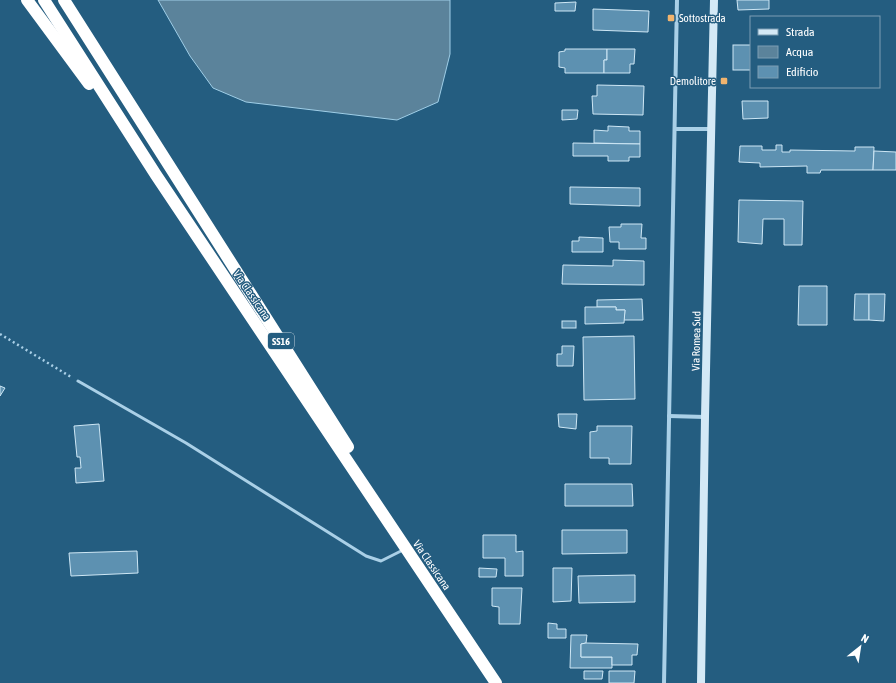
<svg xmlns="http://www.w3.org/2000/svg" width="896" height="683" font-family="'Asap Condensed',sans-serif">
	<rect width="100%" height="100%" fill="#245d80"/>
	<path fill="#5b839b" stroke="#9fcee7" d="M158,0H450V54L438,102L397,120L246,102L213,88L190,56Z"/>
	<g fill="#5d91b1" stroke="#cee7f5">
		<path d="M737,0H769V9L738,10Z"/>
		<path d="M576,2L575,11H555V3Z"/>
		<path d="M593,9L649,11L648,32L593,30Z"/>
		<rect x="733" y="45" width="18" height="25"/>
		<path d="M565,49H607V60H604V73H565V68L559,67V52L565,51Z"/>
		<path d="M607,49H635L634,64H630V73H604V60H607Z"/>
		<path d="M597,85L644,86L643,115L593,114L592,96H597Z"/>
		<path d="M742,101H768V118L743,119Z"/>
		<path d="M562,110H578L577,119L562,120Z"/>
		<path d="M608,126L629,127V131H640V144L594,143V130L608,131Z"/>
		<path d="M573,143L640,144V157H629V161H608V156H573Z"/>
		<path d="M776,145H782V152H790V150L855,151V147H874L873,170H821L820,173H807V166L760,167V163L739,162L740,146H762V150H776Z"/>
		<path d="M874,151L896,152V170H873Z"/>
		<path d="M570,187L640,188V206L570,204Z"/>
		<path d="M739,200L803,201L802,245H784V219H763L762,244L738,242Z"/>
		<path d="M621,224H642L641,238H646V249H619V242H610L609,227H621Z"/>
		<path d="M579,237L603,238V252H572V241H579Z"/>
		<path d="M613,260L644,261V285L562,284L563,265L613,266Z"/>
		<path d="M799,286H827V325H798Z"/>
		<path d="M855,294H869V320H854Z"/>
		<path d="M869,294H885L884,321L869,320Z"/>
		<path d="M642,299L643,320H624L625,310H616V307H597V300Z"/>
		<path d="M585,307H616V310H625L624,323L585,324Z"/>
		<rect x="562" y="321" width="14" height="7"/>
		<path d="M634,336L635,399L584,400L583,337Z"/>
		<path d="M562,346H574L573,366H557V354H562Z"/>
		<path d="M0,386L5,388L0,396Z"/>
		<path d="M558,414H577L576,429L559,427Z"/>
		<path d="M99,424L104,481L76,483L75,468H81L80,457H77L74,426Z"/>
		<path d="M597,426H632L631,464H609V458H590V432L597,431Z"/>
		<path d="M565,484H632L633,506H565Z"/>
		<path d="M562,530H627V553L562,554Z"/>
		<path d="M483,535H516V552L523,551V576H505V558H483Z"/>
		<path d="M137,551L138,573L71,576L69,553Z"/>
		<path d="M479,568L497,569L496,577H479Z"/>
		<path d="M553,568H572L571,601L553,602Z"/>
		<path d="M635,575V602L579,603L578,576Z"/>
		<path d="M492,588H522L520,624H499V607L492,606Z"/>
		<path d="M548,623L557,624V629H566V638H548Z"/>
		<path d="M571,635H587L586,643L581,644V657H612V668H570Z"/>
		<path d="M586,643L638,644L637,655H632V665H612V657H581V644Z"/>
		<path d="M584,671H603L602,679H584Z"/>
		<path d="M609,671H635L634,683H609Z"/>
	</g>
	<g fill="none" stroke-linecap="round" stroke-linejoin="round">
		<path stroke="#aad0e7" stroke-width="2.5" stroke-dasharray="2 3" stroke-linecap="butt" d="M0,334L71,377"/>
		<path stroke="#aad0e7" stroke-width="3" d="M78,381L186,443L366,556L381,561L403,550"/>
		<g stroke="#aad0e7" stroke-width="4">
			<path d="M675,129H711"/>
			<path d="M669,416L705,417"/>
			<path d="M664,683L677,0"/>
		</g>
		<path stroke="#d4e9f6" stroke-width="8" d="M701,683L705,417L714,0"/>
		<g stroke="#fff" stroke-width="12">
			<path d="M27,0L89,84"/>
			<path d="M44,0L156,175L496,683"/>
			<path d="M64,0L348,447"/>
		</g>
	</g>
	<g fill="#f1b46e" stroke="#245d80" stroke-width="1.5">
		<rect x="667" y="14" width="8" height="8" rx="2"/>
		<rect x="720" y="77" width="8" height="8" rx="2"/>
	</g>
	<g text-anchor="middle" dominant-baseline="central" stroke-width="3" stroke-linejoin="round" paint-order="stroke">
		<rect fill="#245d80" stroke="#bdced9" stroke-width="1" x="268" y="333" width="26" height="16" rx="3"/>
		<g font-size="10" font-weight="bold" fill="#fff">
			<text x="281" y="341">SS16</text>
		</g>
		<g font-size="11" fill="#fff" stroke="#245d80" text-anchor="start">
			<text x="679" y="18">Sottostrada</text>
			<text x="716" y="81" text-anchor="end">Demolitore</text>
		</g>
		<g font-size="11" fill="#fff" stroke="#245d80">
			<text transform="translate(252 295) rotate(56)">Via Classicana</text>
			<text transform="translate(696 341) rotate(-89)">Via Romea Sud</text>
			<text transform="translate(432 565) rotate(56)">Via Classicana</text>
		</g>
	</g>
	<rect x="750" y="16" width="130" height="72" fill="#245d80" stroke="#7c9eb3"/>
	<rect x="758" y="29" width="20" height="6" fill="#d4e9f6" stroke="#7c9eb3"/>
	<text x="786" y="36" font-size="12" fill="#ffffff">Strada</text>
	<rect x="758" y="46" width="20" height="12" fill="#5b839b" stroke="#7c9eb3"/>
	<text x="786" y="56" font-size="12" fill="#ffffff">Acqua</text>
	<rect x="758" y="66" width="20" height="12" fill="#5d91b1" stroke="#7c9eb3"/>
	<text x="786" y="76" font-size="12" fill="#ffffff">Edificio</text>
	<g transform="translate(860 647) rotate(30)" stroke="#245d80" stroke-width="3" paint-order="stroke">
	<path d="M0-3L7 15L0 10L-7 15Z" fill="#ffffff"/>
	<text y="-6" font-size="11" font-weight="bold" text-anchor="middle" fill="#ffffff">N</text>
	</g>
</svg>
